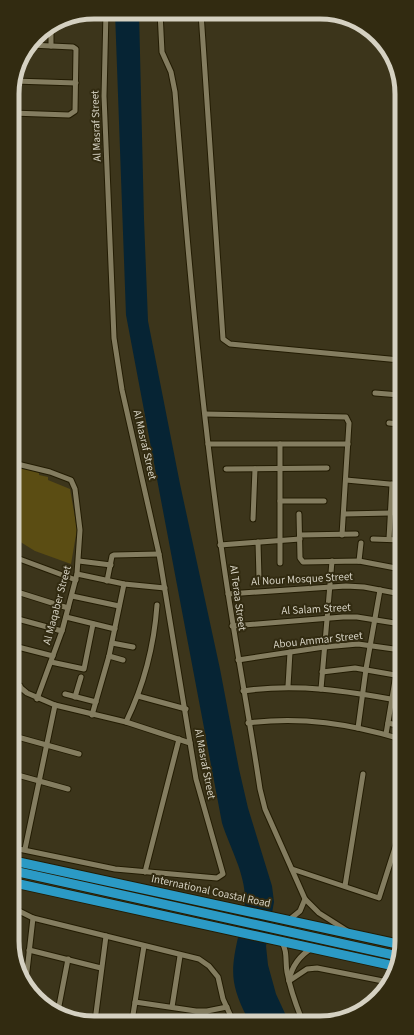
<svg xmlns="http://www.w3.org/2000/svg" width="414" height="1035" font-family="'Source Sans 3',sans-serif">
	<rect width="100%" height="100%" fill="#3c351b"/>
	<path fill="#5b4d13" d="M14,464L39,471V475L48,477V480L70,489L77,529L71,564L35,551L14,538Z"/>
	<path fill="#062434" d="M115,12H139L144,219L148,321L180,484L220,669L239,769L248,808L272,886L274,902L266,946L268,965L276,994L288,1020L249,1021C230,985 230,972 239,933C241,922 245,911 245,899C245,873 230,848 222,823L126,315Z"/>
	<g fill="none" stroke-linecap="round" stroke-linejoin="round">
		<g stroke="#231c03" stroke-width="7">
			<g id="minor">
				<path d="M160,12L162,52L171,72L175,92C187,243 200,395 221,545C232,627 248,708 260,789L265,809L305,899L319,913L349,932"/>
				<path d="M201,13L223,339L230,344L400,360"/>
				<path d="M51,46V26"/>
				<path d="M14,81L76,83"/>
				<path d="M12,113L69,115L75,111L76,49L73,47L30,45"/>
				<path d="M375,393L400,395"/>
				<path d="M205,414L346,417L349,423L342,535"/>
				<path d="M389,423L400,424"/>
				<path d="M208,444H348"/>
				<path d="M13,463L50,472L71,480L75,489L80,530L77,574L62,631L37,699"/>
				<path d="M226,469L327,468"/>
				<path d="M346,480L400,485"/>
				<path d="M396,485L400,441"/>
				<path d="M280,501H324"/>
				<path d="M299,514L300,558L303,562L359,561L401,569"/>
				<path d="M344,514L391,513"/>
				<path d="M253,519L255,469"/>
				<path d="M300,535L356,534"/>
				<path d="M373,539L401,540"/>
				<path d="M389,539L392,484"/>
				<path d="M258,542L259,578"/>
				<path d="M220,545L300,539"/>
				<path d="M14,557L76,580"/>
				<path d="M79,561L111,565"/>
				<path d="M359,561L361,543"/>
				<path d="M280,563V444"/>
				<path d="M77,574L124,584L165,588"/>
				<path d="M107,581L112,556L114,555L159,554"/>
				<path d="M14,591L68,608"/>
				<path d="M228,594L346,586L364,587L401,594"/>
				<path d="M72,596L119,606"/>
				<path d="M66,617L115,629"/>
				<path d="M14,618L62,631"/>
				<path d="M232,626L343,617H357L401,624"/>
				<path d="M112,643L133,647"/>
				<path d="M14,646L53,656"/>
				<path d="M109,656L123,660"/>
				<path d="M238,660L324,647L358,644L401,650"/>
				<path d="M51,662L84,669L93,624"/>
				<path d="M14,665L18,647"/>
				<path d="M322,672L355,668L401,676"/>
				<path d="M14,682L27,693L55,705L126,722L190,743"/>
				<path d="M288,686L290,652"/>
				<path d="M321,689L332,561"/>
				<path d="M243,691C297,683 348,691 401,701"/>
				<path d="M65,694L96,702"/>
				<path d="M138,696L186,709"/>
				<path d="M75,697L81,677"/>
				<path d="M14,712L20,686"/>
				<path d="M92,715L109,656L124,584"/>
				<path d="M126,722C144,685 154,647 157,605"/>
				<path d="M248,723C302,716 350,724 401,739"/>
				<path d="M388,723L401,726"/>
				<path d="M358,728L366,669L380,590"/>
				<path d="M386,734L401,645"/>
				<path d="M14,736L79,754"/>
				<path d="M14,774L68,789"/>
				<path d="M14,848L115,869L217,878L223,874L196,779L159,554L122,390L114,338L104,96L106,12"/>
				<path d="M25,849L55,705"/>
				<path d="M292,869L379,898L401,829"/>
				<path d="M145,872L179,739"/>
				<path d="M345,886L363,774"/>
				<path d="M15,909L33,918L199,959L209,966L218,977L223,999L233,1021"/>
				<path d="M289,920L300,911L305,899"/>
				<path d="M281,941C288,951 285,961 287,972C290,988 296,1005 302,1020"/>
				<path d="M29,950L101,968"/>
				<path d="M26,980L33,918"/>
				<path d="M289,980C292,966 299,956 312,948"/>
				<path d="M289,981L307,969L317,968L388,982"/>
				<path d="M135,1002L196,1011H207L227,1007"/>
				<path d="M172,1007L180,956"/>
				<path d="M58,1011L68,959"/>
				<path d="M95,1021L106,936"/>
				<path d="M132,1021L144,946"/>
			</g>
		</g>
		<g stroke="#231c03" stroke-width="11">
			<g id="trunk">
				<path d="M14,861L402,945"/>
				<path d="M14,871L398,956"/>
				<path d="M15,883L394,966"/>
			</g>
		</g>
		<use href="#minor" stroke="#847d60" stroke-width="5"/>
		<use href="#trunk" stroke="#2b9ac5" stroke-width="9"/>
	</g>
	<g text-anchor="middle" dominant-baseline="central" stroke-width="4" stroke-linejoin="round" paint-order="stroke">
		<g font-size="11" fill="#d5d1c2" stroke="#322b11">
			<text transform="translate(96 126) rotate(-92)">Al Masraf Street</text>
			<text transform="translate(145 445) rotate(77)">Al Masraf Street</text>
			<text transform="translate(302 579) rotate(-3)">Al Nour Mosque Street</text>
			<text transform="translate(238 598) rotate(82)">Al Teraa Street</text>
			<text transform="translate(57 605) rotate(-75)">Al Maqaber Street</text>
			<text transform="translate(316 609) rotate(-3)">Al Salam Street</text>
			<text transform="translate(318 640) rotate(-6)">Abou Ammar Street</text>
			<text transform="translate(205 764) rotate(79)">Al Masraf Street</text>
			<text transform="translate(211 891) rotate(12)">International Coastal Road</text>
		</g>
	</g>
	<path d="M0 0H414V1035H0ZM94 19H320A75 75 0 0 1 395 94V941A75 75 0 0 1 320 1016H94A75 75 0 0 1 19 941V94A75 75 0 0 1 94 19Z" fill="#322b11" fill-rule="evenodd"/>
	<path fill="none" stroke="#d5d1c2" stroke-width="5" d="M94 19H320A75 75 0 0 1 395 94V941A75 75 0 0 1 320 1016H94A75 75 0 0 1 19 941V94A75 75 0 0 1 94 19Z"/>
</svg>
